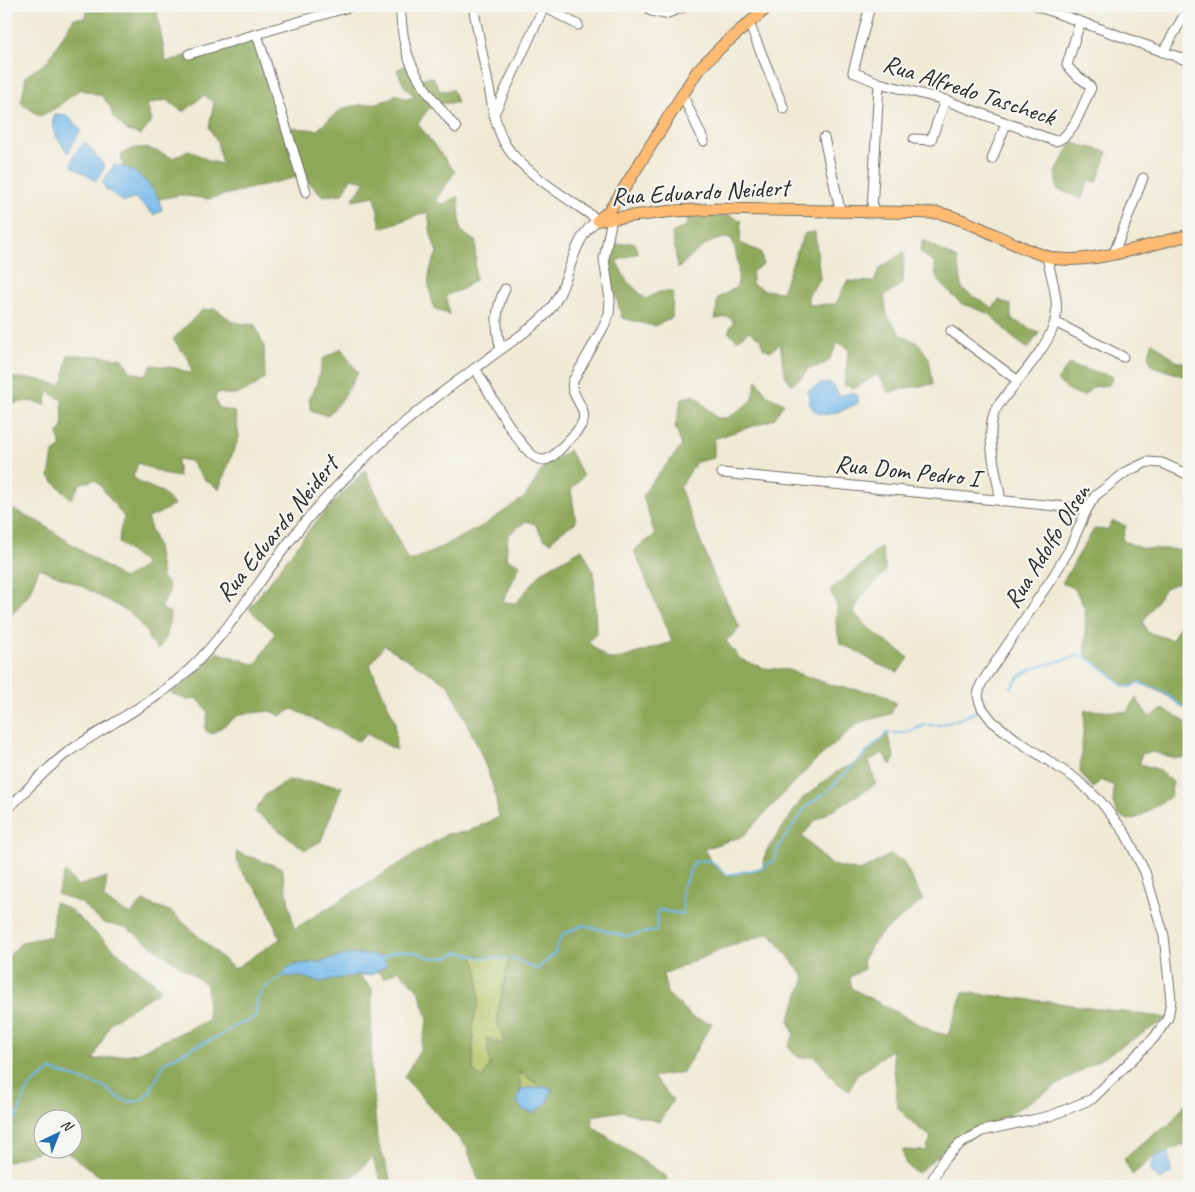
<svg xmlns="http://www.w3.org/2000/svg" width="1195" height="1192" font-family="Caveat,sans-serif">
	<rect width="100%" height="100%" fill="#f6f6f2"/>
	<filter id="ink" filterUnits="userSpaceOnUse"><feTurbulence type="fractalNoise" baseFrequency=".02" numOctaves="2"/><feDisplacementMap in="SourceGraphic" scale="10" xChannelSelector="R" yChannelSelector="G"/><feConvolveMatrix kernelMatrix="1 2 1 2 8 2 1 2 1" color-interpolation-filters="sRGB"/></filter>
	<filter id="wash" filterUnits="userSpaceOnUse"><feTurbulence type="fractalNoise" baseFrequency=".0096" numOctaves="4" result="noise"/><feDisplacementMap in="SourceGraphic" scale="20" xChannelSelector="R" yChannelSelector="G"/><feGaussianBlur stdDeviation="1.12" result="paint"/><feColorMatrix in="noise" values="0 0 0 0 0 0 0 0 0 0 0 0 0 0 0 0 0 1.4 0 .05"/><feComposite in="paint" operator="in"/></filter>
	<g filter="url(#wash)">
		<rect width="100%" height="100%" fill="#f0ead5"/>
		<g fill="#b3c265" stroke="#6f7648">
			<path d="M471,955L509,959L497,1017L504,1045L488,1039L490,1064L484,1079L473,1072V1022L479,999Z"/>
			<path d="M518,1071L541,1087L521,1089Z"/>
		</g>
		<g fill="#8ea85a" stroke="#5c6a42" fill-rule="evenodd">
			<path d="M89,6H156L166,62L257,34L286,127L317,130C324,124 340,108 348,107C364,103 383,106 396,94L406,99L415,97L404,86L397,70L411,62L419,78L433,77L440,91L453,90L457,103C434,103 431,103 418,124L455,172L435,201L444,204L458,196L461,231L476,242L475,280L461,290L446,295L449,315L434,308C428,284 425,277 437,253L431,235L428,212L381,228L375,196L352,200L366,181L351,178L343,194L323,196L301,176L208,199L180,195L159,199L141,177L123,165L121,155C141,141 153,150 173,158L189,150L210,161L222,164L217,142L209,127L214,103L204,95L184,112L166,100L147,104L152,121L141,135L128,131L113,117L110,106L102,96L80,89L56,108L40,116L21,103L26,76L47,62L74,18H85Z"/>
			<path d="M1072,143L1108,152L1097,182L1088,180L1082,199L1057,189L1055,173Z"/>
			<path d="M731,216L741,221L740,243L761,252L763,264L752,272V284L764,290L782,292L798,248L805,233L815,232L820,279L808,296V305L836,304L847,281L874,282L880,268L904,252L903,283L884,296L887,315L901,335L918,343L929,358L933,384L900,389L888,393L883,382L876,375L855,388L844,385L849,349L838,342C829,359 831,366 809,368L801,378L791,384C781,372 783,358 780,343L771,351L763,348L761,339L749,331L737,340L728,332L734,321L728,317L715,319L718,298L737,287C740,269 738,255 731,238C708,238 694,253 678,269L672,233L686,226L687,218Z"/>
			<path d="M923,240L957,259L963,290L993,308L999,300L1011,305V319L1039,333L1028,349L1012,337L990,314L960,303L937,279L934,263L920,252Z"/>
			<path d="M634,242L638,253L616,261L627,281L646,299L659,292H673L672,318L654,326L622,318C616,295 607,270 611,246Z"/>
			<path d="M216,309L233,322L255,325L264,346L265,378L253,387L236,395L217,393L215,399L219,408L235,412L239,437L219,489L205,480L190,461L177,459L179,477L167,475L138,463L133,477L143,484L162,492L174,505L156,515L147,518L157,546L162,578L168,584L169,592L161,608L170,613L167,636L158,650L148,638V633L130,613L80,585L39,568L29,594L6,622V506L39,522L124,579L146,565L119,543L120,531L124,517L96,480L81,483L71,499L49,477L53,453L61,448L58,434L63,427L62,400L48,391L45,405C30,400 21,400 6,407V377L36,379L59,385L64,379L68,355L104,356L123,359L130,371L145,375L152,365L176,368L192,374L189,360L173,339L202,310Z"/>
			<path d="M1153,342L1177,362H1189V378L1152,366L1148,355Z"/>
			<path d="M341,348L358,373L341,401L327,416L311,410L309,398L316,386L323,359Z"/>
			<path d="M1069,364C1084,370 1098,372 1113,376L1109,385L1093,387L1084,396L1070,391L1057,381Z"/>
			<path d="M757,380L766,394L784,403L774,419L714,439V458L696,462L680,488L714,576L740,628L726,641L740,659L764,668L788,670L835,686L883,694L896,703L891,714L858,723L815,761L743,836L704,849L710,860L727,875L763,868L766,852L802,799L838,771L854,764L887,733L895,758L891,765L883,753L869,761L876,784L816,820L802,836L831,865L860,871L890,855L903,861L923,900L878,936L863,959L864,969L850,977L851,988L934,1032L948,1035L963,992L1050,1002L1168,1018L960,1144L945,1149L917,1174L905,1163L903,1150L926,1151L931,1137L915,1125L898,1108L892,1049L855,1077L850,1091L837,1083L815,1056L799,1058L788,1047L794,1035L789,1020L805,978L770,933L728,947L663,974L667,993L693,1018L712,1023L683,1072L653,1077L673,1100L659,1122L622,1111L592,1116L593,1127L667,1177L665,1186H481L467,1148L404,1077L420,1050L428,1019L419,991L398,970L384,978L378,972L386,965L347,955L319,962L299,964L289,967L283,976L302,977L320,982L358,975L372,988L371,1070L377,1139L393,1186H383L372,1157L344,1186H113L65,1151L56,1150H72V1120H42L44,1150L6,1162V959L22,942L52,936L54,902L69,909L125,959L162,989L111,1022L93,1060L137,1053L208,1020L207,985L127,928L103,923L81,903L57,894L65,872L78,886L107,877L104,899L130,915L143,901L172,912L234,969L280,939L264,899L239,868L236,852L282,868L294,929L447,834L467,832L499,817L494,789L480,751L449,685L384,645L370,665L395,721L396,750L367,734L358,741L293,709L280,716L272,711L240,714L212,734L205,730L208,712L197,698L187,700L171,693L198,672L217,652L256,665L275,633L249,609L312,526L365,470L408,561L430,553L484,525L525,497L544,467L569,450L583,476L571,490L576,522L559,533L551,542L543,538L535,524L526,521L508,535L506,558L520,565L503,602L516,603L543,571L582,549L594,573L596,634L588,642L608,659H619L672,642L634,550L655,535L643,496L650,484L682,446L675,427L682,398L695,395L717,418H727L752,401ZM472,955L509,959L497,1017L504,1045L487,1038L490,1064L483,1079L473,1071V1022L479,999L478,970ZM519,1071L541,1087L552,1088L517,1102L521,1089Z"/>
			<path d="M1113,521L1126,526L1122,540L1140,548L1189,550V588L1182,581L1165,588L1143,622L1147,632L1172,640L1182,621L1189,623V707L1183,708C1169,695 1156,689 1138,683L1131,687L1123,686L1105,670L1086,657L1085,609L1075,589L1062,583L1094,529L1107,530Z"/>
			<path d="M881,546L886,571L860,598L854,613L872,631L909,658L898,672L877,664L853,649L840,644L836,624L837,606L830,590L863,564Z"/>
			<path d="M1136,698L1149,717L1164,709L1189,724V758H1174L1153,752L1141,754L1140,764L1157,769L1173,782L1170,797L1139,817L1129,820L1118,815L1113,804L1114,786L1101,780L1093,788L1080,772L1085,710L1128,712Z"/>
			<path d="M288,780L342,786L321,841L305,850L255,812L265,795Z"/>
			<path d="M1189,1099V1146L1180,1145L1169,1152L1155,1156L1132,1175L1124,1159L1152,1135L1169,1125Z"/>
		</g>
		<g fill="#73b8e9" stroke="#4f728a">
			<path d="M56,114L67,115L81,130L68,153C60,141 46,128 56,114Z"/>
			<path d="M85,142L105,167L96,181L72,166C72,155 77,150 85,142Z"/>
			<path d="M114,165C135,166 158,189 162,210L154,215L135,198L124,202L106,189L102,182Z"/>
			<path d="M831,383L840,396L854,392L858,398V403C846,409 820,423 811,406C808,402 809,396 808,391L820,384Z"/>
			<path d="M369,954L383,958L387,965L371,975H358L320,982L302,977L282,976L289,967L299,964L319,962L347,955Z"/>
			<path d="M541,1087L552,1088L548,1102L534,1113L523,1110L517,1102L521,1089Z"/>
			<path d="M1169,1152L1171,1173L1161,1180L1151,1173V1168L1155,1156Z"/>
		</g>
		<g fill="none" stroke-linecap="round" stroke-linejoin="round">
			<g stroke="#73b8e9" stroke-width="2">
				<path d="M1010,688C1015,685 1016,679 1020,676C1032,666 1062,661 1078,656L1086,657L1105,670L1123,686L1131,687L1138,683C1146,686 1155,687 1162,691C1171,696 1178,707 1189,709"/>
				<path d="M382,958L394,952L407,951L419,953L431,958L448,957L459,952L478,957L516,959L526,965L538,969L554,954L562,935L583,925L625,936L656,931L658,910L683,914L682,889L694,862L710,860L727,875L763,868L775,859L779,846L807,806L825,793L887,733H906L925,725H939L957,720L978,711"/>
				<path d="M6,1127C22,1118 19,1105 27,1091C32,1082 43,1076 51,1070L105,1087L120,1099L131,1102L141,1100L150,1092L165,1062L194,1047L222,1035L234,1026L248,1021L256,1015C255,991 265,986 284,975"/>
			</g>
		</g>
	</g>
	<g filter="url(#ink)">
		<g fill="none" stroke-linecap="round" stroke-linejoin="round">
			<g stroke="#706e66" stroke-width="11">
				<g id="minor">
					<path d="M400,6C401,19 402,33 405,45C412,77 436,103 456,128"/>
					<path d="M543,6L578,25"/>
					<path d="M870,6L853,72L879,83L945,100L1055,141C1073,138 1083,104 1091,88C1085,78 1075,79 1067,65L1080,22"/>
					<path d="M1037,6L1189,61"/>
					<path d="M651,11L665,14L686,6"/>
					<path d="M749,23L784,109"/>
					<path d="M257,34L306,192"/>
					<path d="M1163,52L1189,7"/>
					<path d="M189,54L352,6"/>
					<path d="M682,94L704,141"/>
					<path d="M494,114L544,7"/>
					<path d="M824,138L840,210"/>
					<path d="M914,139L931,140L945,100"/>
					<path d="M992,159L1006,124"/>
					<path d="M872,211L879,83"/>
					<path d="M1114,253L1143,178"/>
					<path d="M1055,322L1123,357"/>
					<path d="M951,331L1017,380"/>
					<path d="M501,349C495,327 495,309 505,289"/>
					<path d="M475,368C486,386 523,459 542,460C550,461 556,453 561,448C568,440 579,432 583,421C587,406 569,396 573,381L604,326L609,314L610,300L604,259L612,218"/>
					<path d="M722,473L1087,509"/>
					<path d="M1001,501C997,475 983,430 997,407C1013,385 1050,346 1055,321C1060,302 1051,276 1047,257"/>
					<path d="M6,811C26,791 45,769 68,752C108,724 156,702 191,668C232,628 261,577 296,533C314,510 335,488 356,467C396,426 442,392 488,359C506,345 526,333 542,318C573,290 567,241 598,220C573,202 523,172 507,147C500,137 497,125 494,114L473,6"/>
					<path d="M929,1186L943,1160L960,1144L982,1131L1050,1116L1092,1099L1154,1038L1168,1018L1171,1000L1164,936L1145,872L1125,833L1101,802L1076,779L1017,740L993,722L982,708L979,700L978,695L981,684L1054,575L1069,550L1087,509L1095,496L1126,472L1147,462L1162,463L1189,475"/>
				</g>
			</g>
			<g stroke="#706e66" stroke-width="13">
				<g id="major">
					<path d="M598,220L674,211L722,209L939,213C977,222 1012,247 1049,257C1083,267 1153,244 1189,235"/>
					<path d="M598,220L609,211L618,198L698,70L721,47L769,6"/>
				</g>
			</g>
			<use href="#minor" stroke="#fff" stroke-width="9"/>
			<use href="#major" stroke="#ffbb71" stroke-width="11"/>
		</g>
	</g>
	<g text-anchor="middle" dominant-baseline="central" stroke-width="4.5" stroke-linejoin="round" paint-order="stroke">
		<g font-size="25" fill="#2b2b2b" stroke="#f6f6f2">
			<text transform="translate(969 90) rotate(18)">Rua Alfredo Tascheck</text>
			<text transform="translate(700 192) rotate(-3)">Rua Eduardo Neidert</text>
			<text transform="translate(907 471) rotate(6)">Rua Dom Pedro I</text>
			<text transform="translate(277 529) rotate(-51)">Rua Eduardo Neidert</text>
			<text transform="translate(1047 546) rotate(-58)">Rua Adolfo Olsen</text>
		</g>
	</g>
	<rect width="1195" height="1192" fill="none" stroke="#f6f6f2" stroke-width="25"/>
	<g transform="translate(58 1134) rotate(43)"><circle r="24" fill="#f6f6f2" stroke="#a5a5a2"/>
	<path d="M0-4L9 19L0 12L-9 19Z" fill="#1f6fb2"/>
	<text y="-8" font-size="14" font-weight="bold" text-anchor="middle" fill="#2b2b2b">N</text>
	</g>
</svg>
